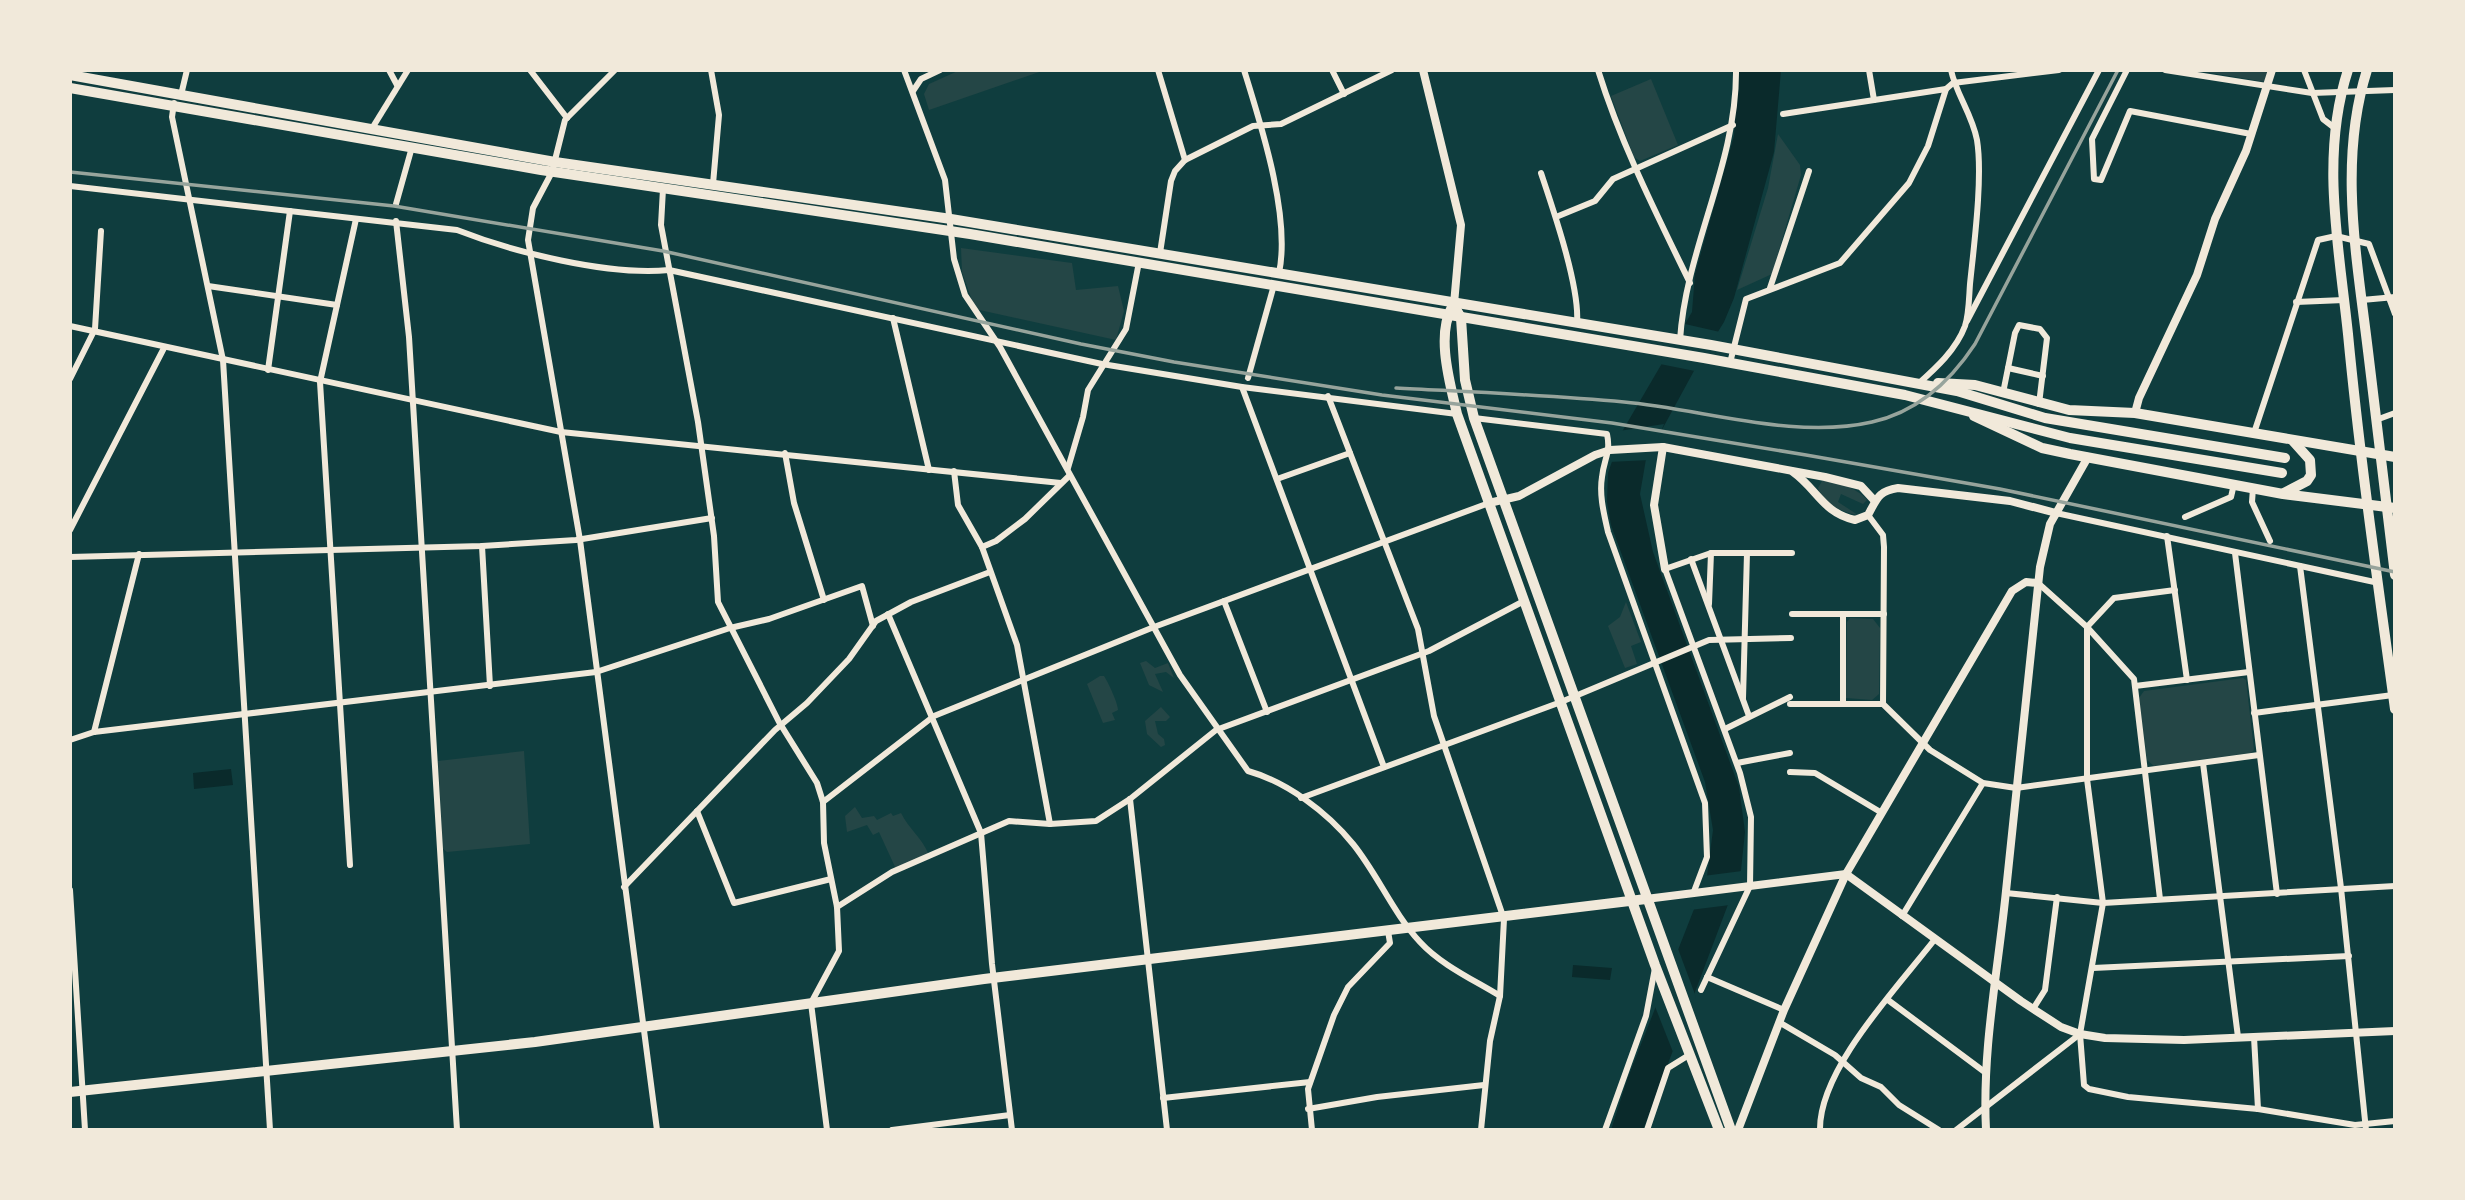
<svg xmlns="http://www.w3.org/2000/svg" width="2465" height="1200" font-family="Mulish,sans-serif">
	<rect width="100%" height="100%" fill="#0f3d3e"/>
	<g fill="#244646">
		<path d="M960,70H1045L929,110L924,94L929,84Z"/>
		<path d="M2194,70H2269L2265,82Z"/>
		<path d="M1651,79L1678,145L1640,161L1634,157L1611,96Z"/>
		<path d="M1778,134L1800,165L1801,175L1772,274L1737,290L1768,188Z"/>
		<path d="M961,248L1072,263L1076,290L1118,286L1124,311L1116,340L975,309L962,272Z"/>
		<path d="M1822,481C1834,479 1860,490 1867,500L1863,504L1841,494L1838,502L1858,515C1843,513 1822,503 1818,488Z"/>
		<path d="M1626,602L1641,642L1631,646L1637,664L1625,668L1608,626L1620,617Z"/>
		<path d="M1850,618L1873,619L1880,628L1879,694L1872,700L1846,698L1847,622Z"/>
		<path d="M1146,661L1155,668L1168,663L1174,678L1166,672L1155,674L1163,692L1149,685L1140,663Z"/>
		<path d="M1100,676H1104C1108,682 1118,703 1118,710L1112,713L1115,720L1103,723L1087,684Z"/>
		<path d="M2243,678L2246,680L2254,750L2251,753L2154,766L2147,760L2139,698L2144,691Z"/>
		<path d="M1161,707L1170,717L1166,721H1155L1158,734L1164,739L1165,745L1161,747L1147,734L1145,721Z"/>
		<path d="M524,751L530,844L447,852L443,849L438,761Z"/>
		<path d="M855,807L862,818L874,816L877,820L891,813L893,816L901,813C909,829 922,838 928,853L896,869L879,832L873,835L867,825L847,832L845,816Z"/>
	</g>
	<g fill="#0a2a2b">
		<path d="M1739,70H1781L1774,152L1734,298L1724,322L1695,369L1646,459L1640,494L1653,552L1739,787L1745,832L1741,870L1643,1130H1611L1627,1080L1707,876L1713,830L1705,782L1611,525L1607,502L1608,473L1623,430L1692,312L1695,274L1734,136Z"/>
		<path d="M231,769L233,785L194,789L193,773Z"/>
		<path d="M1573,965L1612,968L1610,980L1572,977Z"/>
	</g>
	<g fill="#0f3d3e">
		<path d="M1685,324L1720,332L1695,371L1660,364Z"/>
		<path d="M1664,424L1650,460L1608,462L1619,431Z"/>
		<path d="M1742,871L1730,905L1690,910L1703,876Z"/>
		<path d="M1677,946L1696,997L1673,1052L1654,1004Z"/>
	</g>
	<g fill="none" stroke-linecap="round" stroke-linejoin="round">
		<g stroke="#f1e9da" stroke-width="6">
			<path d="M389,70L397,85"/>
			<path d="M530,70L567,118"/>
			<path d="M615,70L565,120L552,172L533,208L528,240L580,540L657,1130"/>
			<path d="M711,70L719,115L713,184"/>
			<path d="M904,70L945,180L954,259L965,295L1000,347L1180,675L1248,771C1287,782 1327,812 1353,844C1378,875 1393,913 1420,942C1441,965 1474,980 1500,996"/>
			<path d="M1158,70L1185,160"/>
			<path d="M1244,70C1261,125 1291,217 1279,273"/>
			<path d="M1332,70L1344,94"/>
			<path d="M1598,70C1621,144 1656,213 1690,283"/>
			<path d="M1869,70L1874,100"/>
			<path d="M2127,70L2092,139L2094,179L2101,180L2130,111L2251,134"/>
			<path d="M2165,70L2312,93L2395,90"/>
			<path d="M2304,70L2323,119L2336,129"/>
			<path d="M913,91L921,79L940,70"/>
			<path d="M181,95L187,70"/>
			<path d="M174,103L172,117L223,360L270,1130"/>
			<path d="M1783,114L1946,89L1953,83L2059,70"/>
			<path d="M371,130L408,70"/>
			<path d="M1541,173C1553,209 1580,287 1577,323"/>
			<path d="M70,186L457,230C513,252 608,276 669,270L1102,364L1242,387L1457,414"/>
			<path d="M663,189L661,225L698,422L714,536L718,602L779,722L817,783L823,802L824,843L837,907L839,951L811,1003L827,1130"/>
			<path d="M396,204L412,147"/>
			<path d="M1556,217L1595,201L1613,179L1733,125"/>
			<path d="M396,221L409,337L457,1130"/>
			<path d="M1160,253L1171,181L1175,171L1185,160L1253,126L1281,124L1392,70"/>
			<path d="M208,286L337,305"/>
			<path d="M1770,288L1809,171"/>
			<path d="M2362,300L2395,297"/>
			<path d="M2296,302L2344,300"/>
			<path d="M893,318L929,470"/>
			<path d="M1967,321L2099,70"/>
			<path d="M70,326L561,432L1061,483"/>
			<path d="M1680,340C1686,247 1737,164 1736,70"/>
			<path d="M1730,363L1746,299L1840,263L1909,183L1928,146L1946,89"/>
			<path d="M2008,368L2043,376"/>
			<path d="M268,370L290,211"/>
			<path d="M1248,378L1274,285"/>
			<path d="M70,379L95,329L101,231"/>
			<path d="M1918,384C1936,368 1956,350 1965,326C1969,314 1969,297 1970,284C1974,245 1983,177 1977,140C1972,114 1956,94 1951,70"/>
			<path d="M1242,387L1384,767"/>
			<path d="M2003,393L2015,333L2019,325L2040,329L2047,338L2039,404"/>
			<path d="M1328,396L1418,629L1434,716L1504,919L1500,996L1490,1041L1481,1130"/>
			<path d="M1474,418L1607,434C1611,453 1604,458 1602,477C1599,495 1604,514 1608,532L1705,803L1707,857L1693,894"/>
			<path d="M2376,420L2395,413"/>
			<path d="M2254,433L2318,240L2336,236L2369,244L2395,314"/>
			<path d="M785,453L794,503L824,600"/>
			<path d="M1068,468L1083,417L1088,390L1126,329L1139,262"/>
			<path d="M954,471L958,505L982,547L1017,645L1050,824"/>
			<path d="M1277,479L1350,453"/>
			<path d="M2253,488L2252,502L2270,541"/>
			<path d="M2056,513L2379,583"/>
			<path d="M1868,515L1883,535L1884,547L1883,704"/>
			<path d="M2185,517L2231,497L2234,484"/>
			<path d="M70,530L164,348"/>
			<path d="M2167,536L2187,680"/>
			<path d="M482,546L490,686"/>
			<path d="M982,547L996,541L1025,519L1069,476"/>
			<path d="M2235,553L2277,894"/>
			<path d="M70,557L482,546L576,540L712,518"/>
			<path d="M1691,559L1749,716"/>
			<path d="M2300,566L2341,888L2366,1130"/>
			<path d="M2038,583L2087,627L2134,679L2160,899"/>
			<path d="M2175,590L2114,598L2087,627V779L2103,903L2080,1034L2084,1085L2089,1089L2128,1097L2258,1109L2355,1125L2395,1121"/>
			<path d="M1224,601L1267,712"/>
			<path d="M1709,604L1711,553"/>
			<path d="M888,614L981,833L992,964L1012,1130"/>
			<path d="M1792,614H1884"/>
			<path d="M2135,686L2249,672"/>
			<path d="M1743,698L1747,553"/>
			<path d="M1843,703V615"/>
			<path d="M1790,704H1883L1930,750L1983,783L2016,788L2259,755"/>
			<path d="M2254,713L2393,695"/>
			<path d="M1725,729L1790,697"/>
			<path d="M94,732L139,554"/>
			<path d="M70,740L94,732L596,672L730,628L769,619L862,586L873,626"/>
			<path d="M1737,763L1790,753"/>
			<path d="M2203,763L2238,1037"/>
			<path d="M1790,772L1815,773L1882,813"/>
			<path d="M1301,798L1561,702L1709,640L1791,638"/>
			<path d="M1130,799L1167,1130"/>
			<path d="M823,802L934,716L1154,627L1489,503"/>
			<path d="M697,811L734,903L831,879"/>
			<path d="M350,865L320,382L356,219"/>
			<path d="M624,887L775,730L807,703L849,659L876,621L911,602L990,572"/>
			<path d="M70,890L85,1130"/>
			<path d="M2006,893L2103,903L2395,886"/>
			<path d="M837,907L892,872L1009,821L1050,824L1096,821L1130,799L1216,730L1429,651L1524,601"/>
			<path d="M1902,916L1983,783"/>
			<path d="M2093,968L2349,956"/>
			<path d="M1707,977L1784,1010"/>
			<path d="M1701,990L1750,886L1751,817L1740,773L1665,569L1711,553H1792"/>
			<path d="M1888,1000L1986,1073"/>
			<path d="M2033,1009L2045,990L2057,897"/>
			<path d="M1779,1022L1835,1055L1861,1078L1881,1087L1899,1105L1939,1130"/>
			<path d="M2254,1037L2258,1109"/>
			<path d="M1163,1098L1310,1082"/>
			<path d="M1308,1109L1377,1097L1484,1085"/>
			<path d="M892,1130L1010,1115"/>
			<path d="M1312,1130L1308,1089L1334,1015L1348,987L1390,943L1388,931"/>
			<path d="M1605,1130L1646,1016L1655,968"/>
			<path d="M1647,1130L1668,1068L1689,1055"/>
			<path d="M1820,1130C1819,1069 1898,987 1935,939"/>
			<path d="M1956,1130L2080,1034"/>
		</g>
		<g stroke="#f1e9da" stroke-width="8">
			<path d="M1423,70L1461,225L1454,304"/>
			<path d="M2135,413L2139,398L2197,275L2215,219L2246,151L2272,70"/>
			<path d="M1663,447L1654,505L1665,569"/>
			<path d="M1793,472C1817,489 1823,513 1855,520L1868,515C1877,499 1878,491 1898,488L2010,501L2056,513"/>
			<path d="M1489,503L1519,496L1595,455L1610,450L1663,447L1825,477L1861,486L1873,499"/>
			<path d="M1646,899L1846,874L2021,1001L2061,1027L2080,1034L2105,1038L2184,1040L2395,1031"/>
			<path d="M1738,1130L1784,1010L1846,874L2012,591L2026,582L2038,583"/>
			<path d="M1986,1130C1982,1049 1998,971 2006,891C2018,783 2029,675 2040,567L2050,524L2088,457"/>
		</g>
		<g stroke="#f1e9da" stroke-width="10">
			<path d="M2348,70C2320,156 2339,247 2348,334C2360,460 2378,584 2395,709"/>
			<path d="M2367,70C2338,162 2357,258 2368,351C2377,426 2386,500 2395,575"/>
			<path d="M1452,307C1436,336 1450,383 1457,414L1655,965L1719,1130"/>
			<path d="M1456,309L1461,318L1465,380L1474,418L1731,1130"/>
			<path d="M70,1092L535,1042L984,979L1646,899"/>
		</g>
		<g stroke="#f1e9da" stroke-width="10">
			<path d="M70,75L555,162L951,219L1711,345L1957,391L2045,418L2285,458"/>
			<path d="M70,88L541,170L970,234L1704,358L1905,395L2070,438L2282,473"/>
			<path d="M1938,383L1975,385L2069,410L2135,413L2395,457"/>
			<path d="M1974,416L2042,448L2070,454L2283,494L2395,508"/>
			<path d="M2284,493L2307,481L2311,475L2310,460L2293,441"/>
		</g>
		<g stroke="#97a49c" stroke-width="3.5">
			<path d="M70,172L394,206L663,251L1081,344L1174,362L1382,395L1612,423L1806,455L2000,489L2395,572"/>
			<path d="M1396,388C1472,392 1549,395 1624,402C1703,409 1794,440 1872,422C1917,412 1950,382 1975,344L2118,70"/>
		</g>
	</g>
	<rect width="2465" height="1200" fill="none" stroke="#f1e9da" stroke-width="144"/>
</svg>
